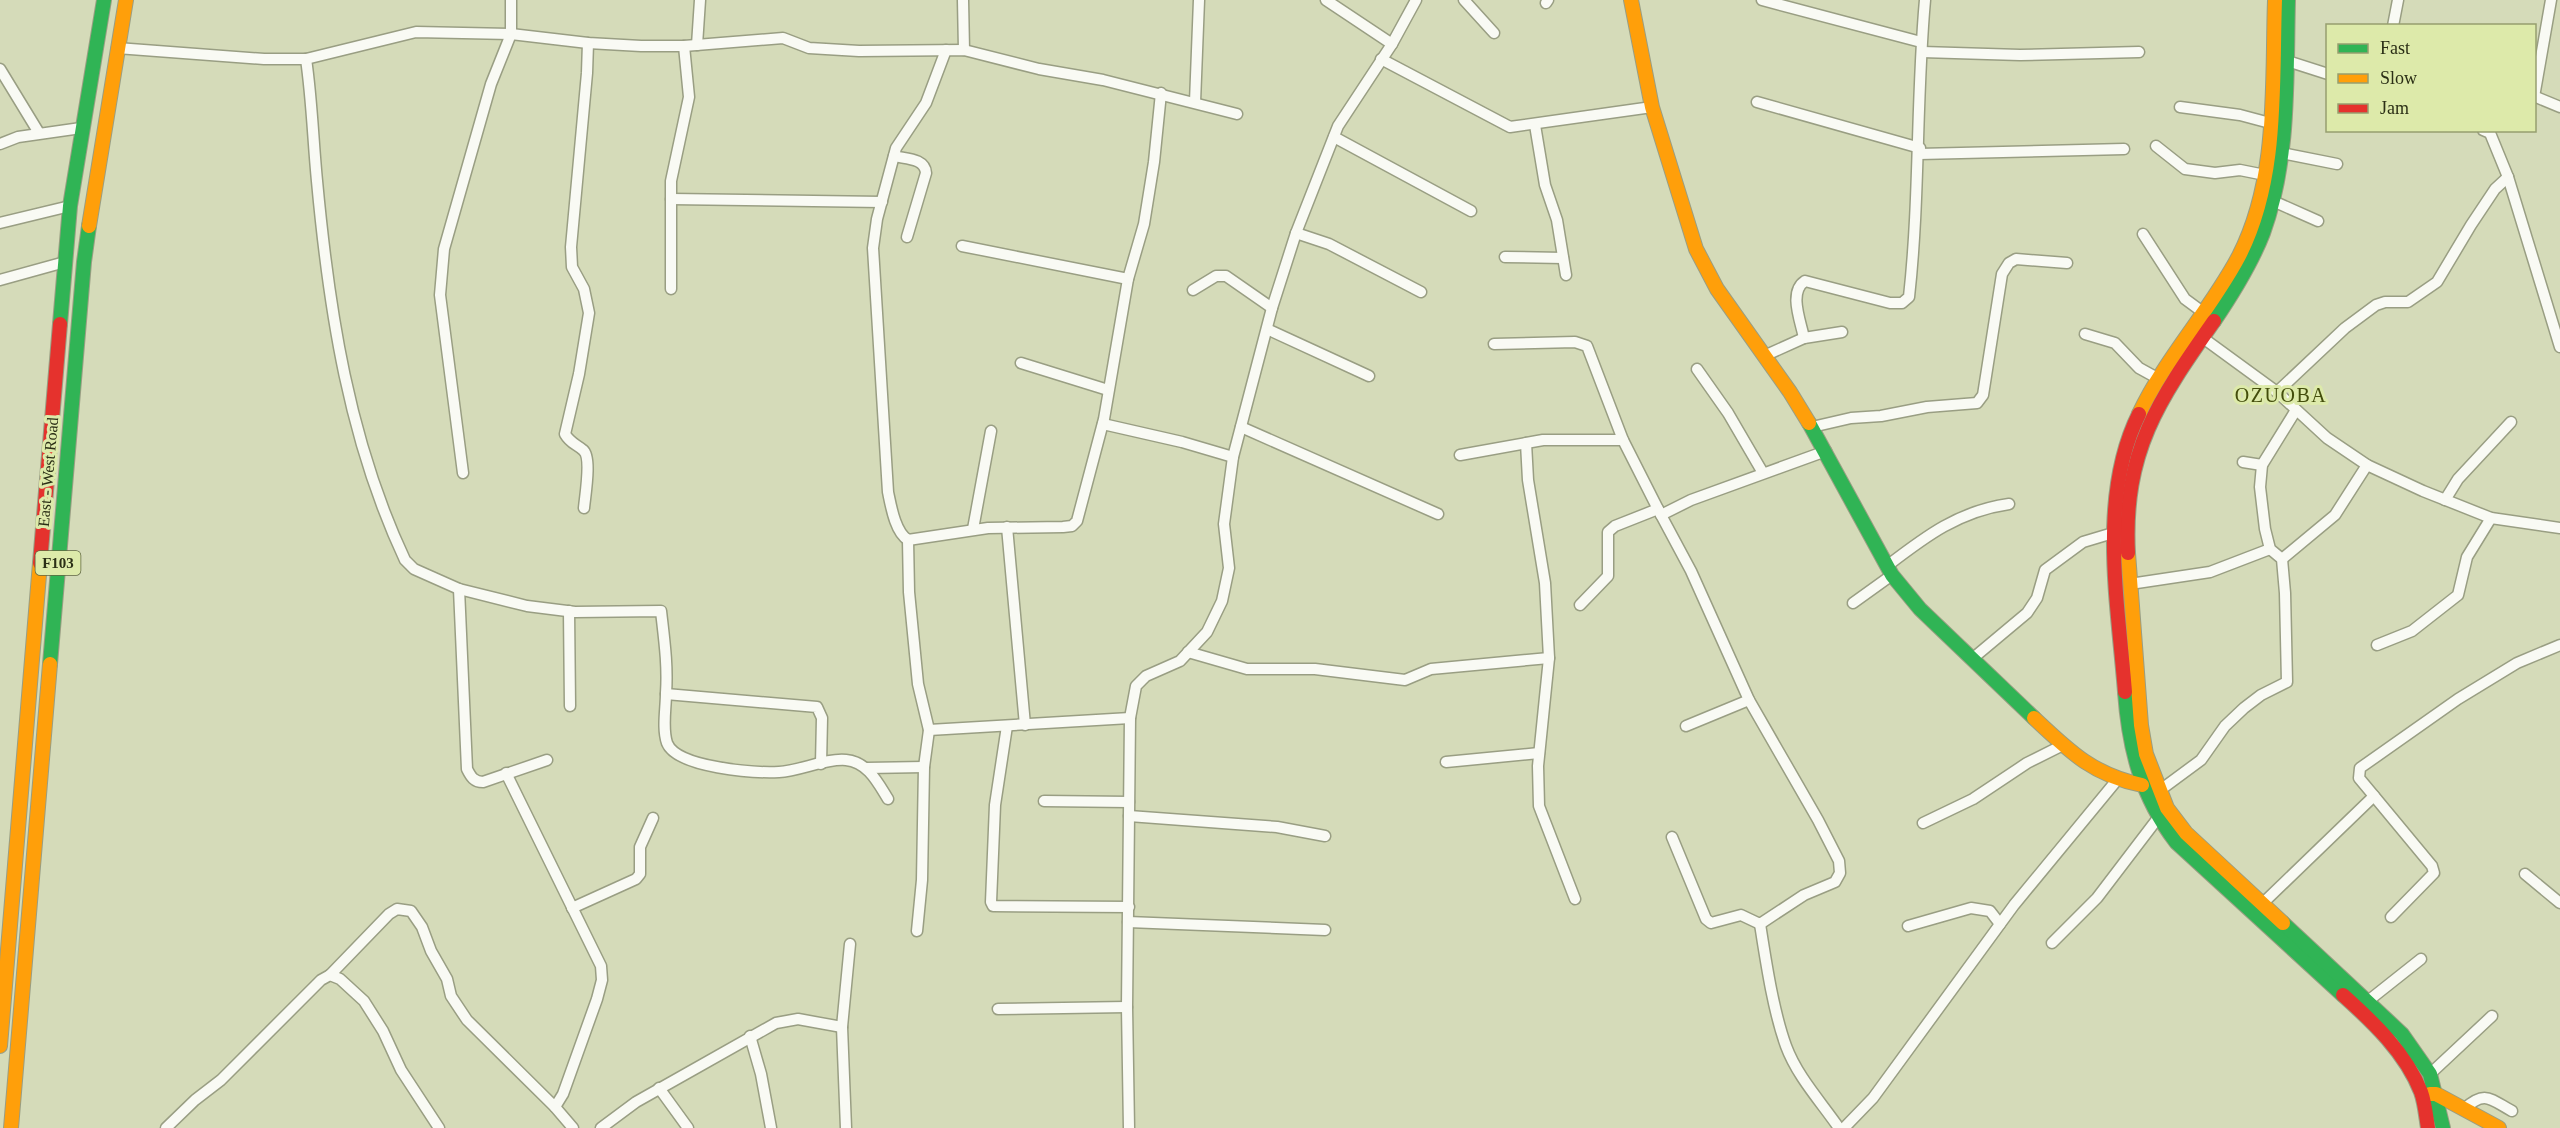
<svg xmlns="http://www.w3.org/2000/svg" width="2560" height="1128" font-family="'Times New Roman',serif">
	<rect width="100%" height="100%" fill="#d5dbb9"/>
	<g fill="none" stroke-linecap="round" stroke-linejoin="round">
		<g stroke="#999e83" stroke-width="13">
			<g id="street">
				<path d="M963,0L964,50"/>
				<path d="M1326,0L1392,44"/>
				<path d="M1464,0L1494,33"/>
				<path d="M1762,0L1921,42"/>
				<path d="M1546,3L1548,0"/>
				<path d="M2393,26L2398,0"/>
				<path d="M697,45L700,0"/>
				<path d="M117,48L264,59H306L416,32L511,34L588,43L641,46H684L783,38L809,48L859,51L964,50L1039,69L1103,80L1237,114"/>
				<path d="M946,50L926,103L896,148L877,219L873,248L888,492C891,506 895,532 908,540L988,528L1063,527L1072,526L1077,521L1104,419L1128,279L1144,224L1154,162L1161,93"/>
				<path d="M1922,52L2020,55L2139,52"/>
				<path d="M306,59C312,100 313,140 317,181C329,311 349,441 405,560L414,569L459,589L527,606L575,612L661,611C664,638 668,665 666,693C666,709 662,728 667,743C677,768 755,773 779,772C800,771 826,758 846,760C868,762 878,783 888,799"/>
				<path d="M1381,59L1510,127L1652,107"/>
				<path d="M2281,59L2328,74"/>
				<path d="M0,69L39,133"/>
				<path d="M2534,97L2551,0"/>
				<path d="M2536,97L2560,107"/>
				<path d="M1195,102L1199,0"/>
				<path d="M1757,102L1920,148"/>
				<path d="M2180,107L2240,115L2270,123"/>
				<path d="M1535,125L1545,185L1557,220L1566,275"/>
				<path d="M2483,130L2490,133L2508,177L2560,347"/>
				<path d="M1334,137L1471,211"/>
				<path d="M0,144L18,137L81,128"/>
				<path d="M2156,146L2185,169L2215,173L2240,170L2265,175"/>
				<path d="M2282,153L2337,164"/>
				<path d="M1919,154L2124,149"/>
				<path d="M894,156C906,159 925,158 926,173L907,237"/>
				<path d="M671,199L882,202"/>
				<path d="M2273,201L2318,221"/>
				<path d="M0,223L70,206"/>
				<path d="M1296,233L1329,244L1421,292"/>
				<path d="M2143,234L2185,299L2204,313"/>
				<path d="M962,246L1128,279"/>
				<path d="M1505,257L1563,258"/>
				<path d="M0,280L65,262"/>
				<path d="M671,289V181L689,97L684,46"/>
				<path d="M1193,290L1216,276H1226L1272,308"/>
				<path d="M1267,329L1369,376"/>
				<path d="M2085,334L2115,343L2139,368L2159,379"/>
				<path d="M1804,338C1801,322 1788,292 1805,281L1890,303H1902L1909,297C1920,198 1916,99 1925,0"/>
				<path d="M2203,338L2277,392L2327,438L2367,465L2423,491L2491,518L2560,528"/>
				<path d="M1494,344L1575,342L1587,346L1623,440L1661,515"/>
				<path d="M1764,356L1804,338L1842,332"/>
				<path d="M1021,363L1108,390"/>
				<path d="M1697,369L1728,413L1763,473"/>
				<path d="M2277,392L2345,328L2376,305L2385,302H2408L2437,282L2471,225L2495,189L2508,177"/>
				<path d="M1103,424L1182,442L1233,457"/>
				<path d="M1241,427L1438,514"/>
				<path d="M1812,427L1851,418L1881,416L1927,407L1977,403L1983,395L2002,274L2009,263L2016,259L2067,263"/>
				<path d="M1526,443L1528,480L1545,583L1549,658L1538,766L1539,806L1575,899"/>
				<path d="M1460,455L1543,440H1623"/>
				<path d="M2243,462L2262,465"/>
				<path d="M463,473L440,295L444,249L491,84L511,34V0"/>
				<path d="M2445,500L2458,479L2511,422"/>
				<path d="M584,508C585,496 592,457 583,450C576,444 570,443 565,434L579,374L589,313L584,289L572,267L571,247L587,73L588,43"/>
				<path d="M1007,527L1025,725"/>
				<path d="M973,529L991,431"/>
				<path d="M908,540L909,592L918,684L929,730L924,767L922,880L917,931"/>
				<path d="M2282,559L2335,515L2367,465"/>
				<path d="M1887,566C1926,536 1959,511 2009,504"/>
				<path d="M2130,584L2210,572L2270,549"/>
				<path d="M459,589L467,769C471,777 474,782 483,782L547,760"/>
				<path d="M1853,603L1892,575"/>
				<path d="M1580,605L1608,576V532L1615,526L1658,509"/>
				<path d="M569,611L570,706"/>
				<path d="M2377,645L2412,631L2458,595L2467,557L2491,518"/>
				<path d="M1188,652L1247,669H1315L1405,680L1431,669L1549,658"/>
				<path d="M1972,659L2027,613L2037,598L2045,570L2083,542L2113,533"/>
				<path d="M666,694L817,707L822,718L821,764"/>
				<path d="M1007,726L995,805L991,902L993,906L1129,907"/>
				<path d="M1686,726L1749,700"/>
				<path d="M929,730L1130,718"/>
				<path d="M1446,762L1539,753"/>
				<path d="M867,768L924,767"/>
				<path d="M506,773L601,966L602,980L597,999L563,1094L555,1107L573,1128"/>
				<path d="M2159,791L2201,760L2225,726L2244,708L2261,695L2287,682L2285,593L2282,559L2270,549L2265,529L2260,487L2262,465L2296,410"/>
				<path d="M2374,796L2432,866L2434,873L2391,917"/>
				<path d="M1044,801L1129,802"/>
				<path d="M1129,816L1277,827L1325,836"/>
				<path d="M1923,823L1973,799L2027,763L2063,745"/>
				<path d="M1672,837L1706,919L1711,923L1741,915L1760,924L1804,895L1835,882L1840,873L1839,861L1818,820L1749,700L1691,571L1661,515L1691,500L1826,451"/>
				<path d="M2525,874L2560,903"/>
				<path d="M2262,904L2374,796L2359,778L2360,768L2458,699L2517,663L2560,645"/>
				<path d="M572,908L636,879L640,874V847L653,818"/>
				<path d="M1128,922L1325,930"/>
				<path d="M1760,924C1766,962 1773,1010 1786,1046C1797,1076 1821,1102 1839,1128"/>
				<path d="M1908,926L1971,908L1990,911L2000,924"/>
				<path d="M2052,943L2097,898L2158,818"/>
				<path d="M330,975L389,914L397,909L411,911L422,927L431,951L447,979L451,996L467,1020L555,1107"/>
				<path d="M2368,1001L2421,959"/>
				<path d="M998,1009L1127,1007"/>
				<path d="M750,1036L761,1074L771,1128"/>
				<path d="M2430,1074L2492,1016"/>
				<path d="M659,1088L688,1128"/>
				<path d="M2464,1109C2485,1090 2490,1099 2512,1111"/>
				<path d="M166,1128L195,1100L221,1080L321,980L330,975L340,979L364,1001L383,1031L401,1070L439,1128"/>
				<path d="M601,1128L636,1102L776,1023L798,1019L842,1027"/>
				<path d="M846,1128L842,1027L850,944"/>
				<path d="M1129,1128L1127,1007L1130,718L1136,686L1146,676L1180,661L1207,632L1222,601L1229,568L1224,524L1233,457L1272,308L1296,233L1338,126L1392,44L1416,0"/>
				<path d="M1844,1128L1873,1098L2014,905L2117,780"/>
			</g>
		</g>
		<g stroke="#999e83" stroke-width="16">
			<g id="fast">
				<path d="M2214,321C2233,293 2251,264 2263,233C2290,159 2286,77 2288,0"/>
				<path d="M60,324L70,206L104,0"/>
				<path d="M1809,423L1892,575L1920,609L2034,718"/>
				<path d="M50,664L84,262L89,226"/>
				<path d="M2125,692C2129,748 2141,796 2176,842L2343,995"/>
				<path d="M2283,923L2402,1034L2430,1074L2443,1128"/>
			</g>
		</g>
		<g stroke="#999e83" stroke-width="16">
			<g id="slow">
				<path d="M1631,0L1652,107L1696,249L1717,289L1790,392L1809,423"/>
				<path d="M89,226L126,0"/>
				<path d="M2139,414C2166,357 2210,311 2239,256C2279,178 2272,84 2275,0"/>
				<path d="M2128,553L2141,725L2146,754L2167,808L2186,833L2283,923"/>
				<path d="M2034,718C2069,751 2093,775 2142,785"/>
				<path d="M0,1046L40,563"/>
				<path d="M2430,1094H2436L2499,1128"/>
				<path d="M11,1128L50,664"/>
			</g>
		</g>
		<g stroke="#999e83" stroke-width="16">
			<g id="jam">
				<path d="M2128,553C2123,451 2158,401 2214,321"/>
				<path d="M40,563L60,324"/>
				<path d="M2125,692C2118,603 2098,496 2139,414"/>
				<path d="M2343,995C2373,1022 2406,1053 2421,1092C2425,1103 2426,1116 2428,1128"/>
			</g>
		</g>
		<use href="#street" stroke="#f9faf4" stroke-width="10"/>
		<use href="#fast" stroke="#30b455" stroke-width="14"/>
		<use href="#slow" stroke="#ff9f0a" stroke-width="14"/>
		<use href="#jam" stroke="#e5322d" stroke-width="14"/>
	</g>
	<g text-anchor="middle" dominant-baseline="central" stroke-width="6" stroke-linejoin="round" paint-order="stroke">
		<rect fill="#ddeaaa" stroke="#606742" stroke-width="1.5" x="35.5" y="551" width="45" height="24" rx="4.5"/>
		<g font-size="15" font-weight="bold" fill="#2b2f16">
			<text x="58" y="563">F103</text>
		</g>
		<g font-size="16" fill="#2b2f16" stroke="#ddeaaa">
			<text transform="translate(48 472) rotate(-85)">East - West Road</text>
		</g>
		<g font-size="20" letter-spacing="1.5" fill="#434d0c" stroke="#ddeaaa">
			<text x="2281" y="395">OZUOBA</text>
		</g>
	</g>
	<rect x="2326" y="24" width="210" height="108" fill="#ddeaaa" stroke="#969f6f" stroke-width="1.5"/>
	<rect x="2338" y="44" width="30" height="9" fill="#30b455" stroke="#969f6f" stroke-width="1.5"/>
	<text x="2380" y="54" font-size="18" fill="#2b2f16">Fast</text>
	<rect x="2338" y="74" width="30" height="9" fill="#ff9f0a" stroke="#969f6f" stroke-width="1.5"/>
	<text x="2380" y="84" font-size="18" fill="#2b2f16">Slow</text>
	<rect x="2338" y="104" width="30" height="9" fill="#e5322d" stroke="#969f6f" stroke-width="1.5"/>
	<text x="2380" y="114" font-size="18" fill="#2b2f16">Jam</text>
</svg>
